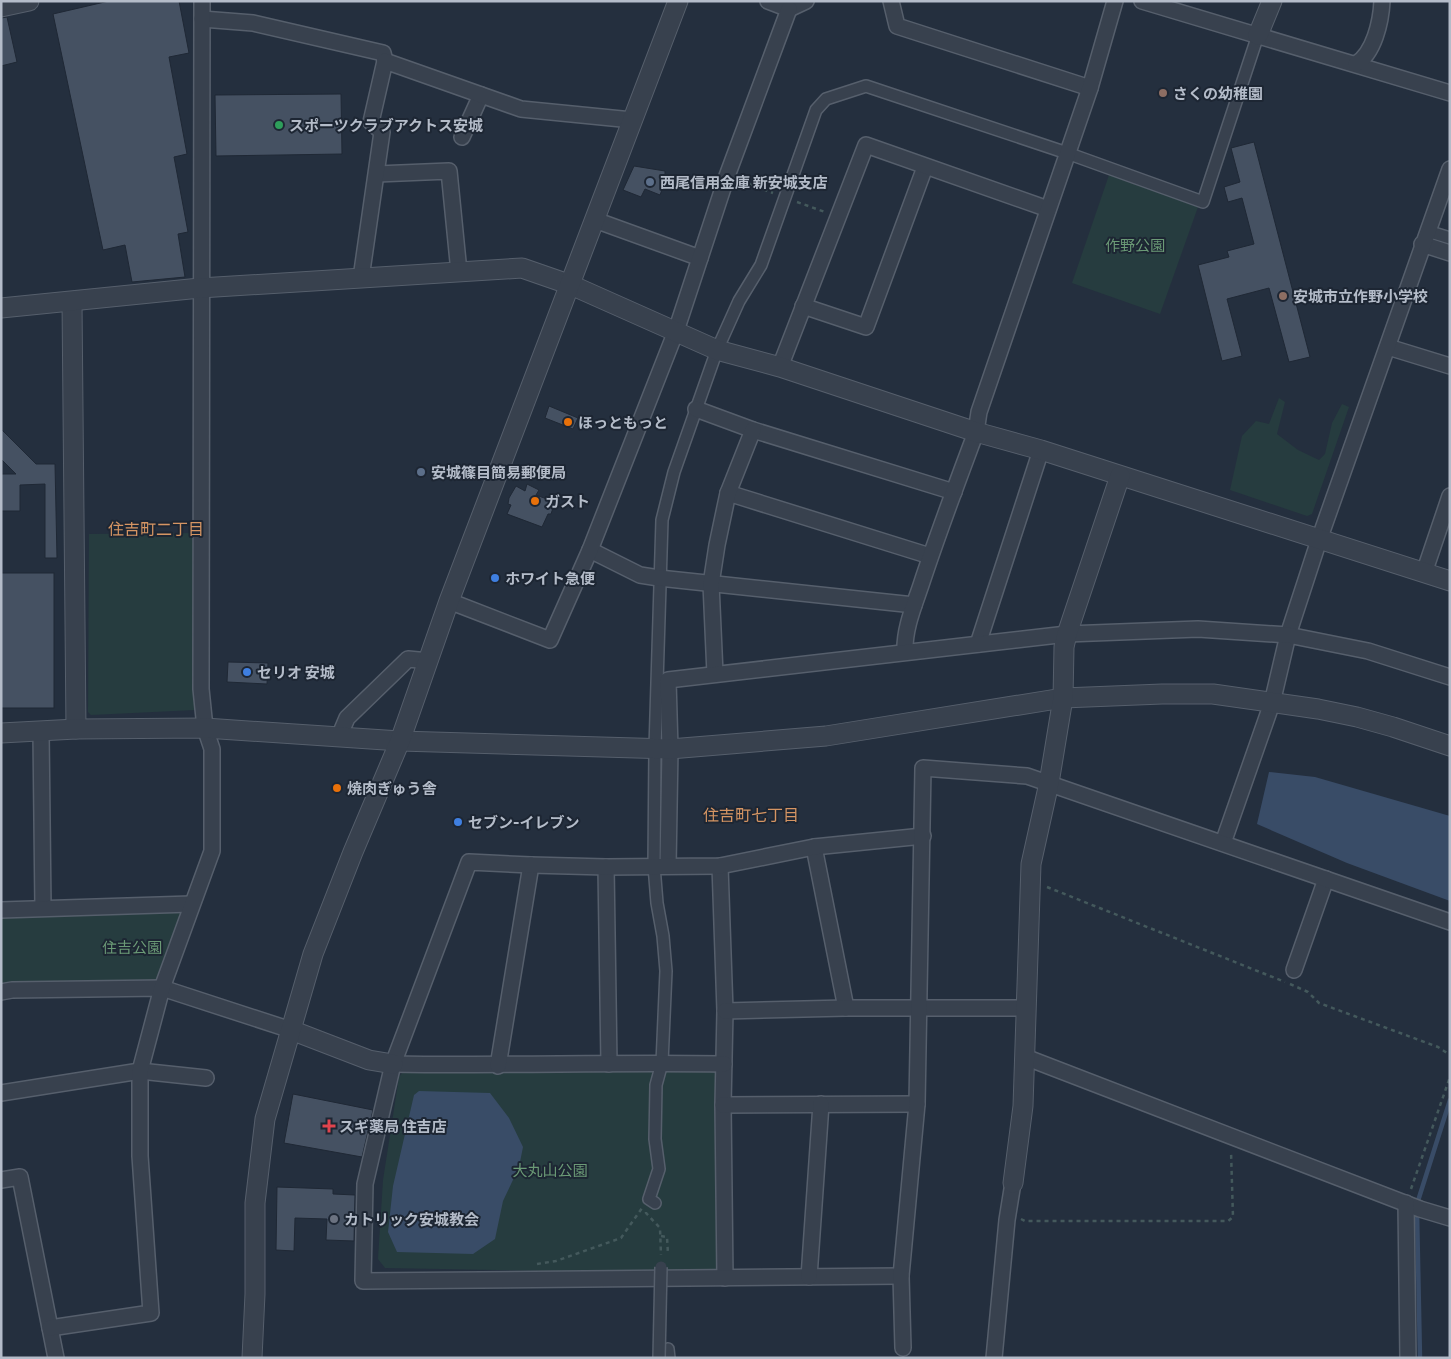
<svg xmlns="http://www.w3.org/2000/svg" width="1451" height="1359" font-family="Commissioner,'Noto Sans JP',sans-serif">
	<rect width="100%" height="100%" fill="#242f3e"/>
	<g fill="#263c3f">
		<path d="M1109,175L1198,207L1160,314L1072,283Z"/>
		<path d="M1279,398L1285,402L1277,434L1298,450L1319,460L1325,454L1332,423L1342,404L1349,407L1312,514L1307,516L1230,490L1242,436L1256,421L1269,424Z"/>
		<path d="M195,533V710L91,715L88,712L89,534Z"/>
		<path d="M186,908L158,985H1V914Z"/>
		<path d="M405,1069L715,1070L717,1073L718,1267L713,1271L663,1273L385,1268L378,1259L383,1180L399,1077Z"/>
	</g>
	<g fill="#394c67">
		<path d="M1269,772L1315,777L1450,816V901L1347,863L1257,824Z"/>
		<path d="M419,1091L490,1093L509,1118L523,1147L519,1167L503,1201L495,1239L473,1254L397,1252L388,1232L393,1186L414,1095Z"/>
	</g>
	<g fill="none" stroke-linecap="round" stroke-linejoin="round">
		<g stroke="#394c67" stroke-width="4.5">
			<path d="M1417,1204L1450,1100"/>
			<path d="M1417,1211L1420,1358"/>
		</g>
	</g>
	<g fill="#455162" stroke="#1f2835">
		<path d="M109,1H179L189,53L169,57L187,154L174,157L188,232L178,234L185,277L132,282L125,245L103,250L53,14Z"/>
		<path d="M7,17L17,62L1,66V18Z"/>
		<path d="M341,94L342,154L216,156L215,95Z"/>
		<path d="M1254,142L1310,357L1289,362L1269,288L1227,299L1242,356L1222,361L1198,265L1229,257L1227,251L1254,244L1242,198L1228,202L1224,187L1240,182L1231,148Z"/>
		<path d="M634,166L665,171V182L660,195L645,189L641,197L623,190Z"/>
		<path d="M549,406L578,418L573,429L545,418Z"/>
		<path d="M1,429L36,464H55L57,558H45V484L20,485V511H1V474H16L1,459Z"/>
		<path d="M527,484L539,490L536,495L555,502L551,514H548L542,527L507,514L511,505L508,504L509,498L516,486L525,491Z"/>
		<rect x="1" y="573" width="53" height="135"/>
		<path d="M228,662L268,663L267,684L227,682Z"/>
		<path d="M293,1094L373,1110L362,1157L284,1143Z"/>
		<path d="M277,1187L333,1189V1194L355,1195L354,1241L326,1240L327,1219L295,1218L294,1251L276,1250Z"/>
	</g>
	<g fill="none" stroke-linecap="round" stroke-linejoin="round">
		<g stroke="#565f6c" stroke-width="14">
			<g id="pedestrian">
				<path d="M1427,231L1450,238"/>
				<path d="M655,1203L649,1199L659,1169L655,1139L656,1085L662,1063L666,971L663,936L657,903L654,866L655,748L662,520L674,472L717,350L739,301L761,265L816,110L826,99L866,86L1067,153L1203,202L1258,35"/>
				<path d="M668,1349L669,1358"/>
			</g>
		</g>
		<g stroke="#565f6c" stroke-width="18">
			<g id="minor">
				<path d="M768,1L789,9L806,1"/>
				<path d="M891,1L897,26L1090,88"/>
				<path d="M1142,1L1450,93"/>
				<path d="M202,19L253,23L383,53L385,61"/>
				<path d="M1356,64C1374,53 1381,22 1382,1"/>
				<path d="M462,137L481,95"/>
				<path d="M377,174L449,171L459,272"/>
				<path d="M595,220L700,258"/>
				<path d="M1422,244L1450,253"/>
				<path d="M361,278L382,132L371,122L385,61L521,109L632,120"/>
				<path d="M803,306L866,327L925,167"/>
				<path d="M1388,347L1450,366"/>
				<path d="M780,367L866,145L1048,209"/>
				<path d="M696,409L753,430L954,492"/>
				<path d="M728,493L930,556"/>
				<path d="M590,550L640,575L659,578L914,605"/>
				<path d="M1424,573L1450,496"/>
				<path d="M449,601L550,640L590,550L676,331L727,176L789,9"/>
				<path d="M978,644L1041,450"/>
				<path d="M905,652C904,629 914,606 921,585C938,533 957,483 976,432L979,412L1090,88L1115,1"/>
				<path d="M715,674L711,584L717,545L728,493L753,430"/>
				<path d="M41,732L43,908"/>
				<path d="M339,737L347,718L408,659L429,661"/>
				<path d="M1223,843L1272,703L1288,635L1319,540L1450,169"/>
				<path d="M814,847L846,1008"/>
				<path d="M668,866L670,749L668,680L1067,634L1198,629L1288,635L1368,651L1450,677"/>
				<path d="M720,866L725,1011L723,1105L725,1278"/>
				<path d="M606,867L609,1064"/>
				<path d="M1,910L191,904"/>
				<path d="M1294,970L1326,879"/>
				<path d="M1,992L12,990L162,988L291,1030"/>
				<path d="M725,1011L846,1008H1026"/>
				<path d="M1025,1057L1420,1209L1450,1218"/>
				<path d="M393,1064C504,1066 614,1062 724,1064"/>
				<path d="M498,1066L531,865"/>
				<path d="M1,1093L140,1071L206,1078"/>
				<path d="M723,1105L917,1104"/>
				<path d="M1,1180L20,1177L56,1358"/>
				<path d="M1406,1203L1408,1358"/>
				<path d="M901,1276L363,1281L365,1184L393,1064L469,862L531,865L606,867L720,866L814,847L923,836"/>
				<path d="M809,1277L821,1104"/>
				<path d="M50,1328L151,1313L140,1156V1071L162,988L212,851V749L205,728L201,689L202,1"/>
				<path d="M903,1348L901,1276L917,1104L923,768L1027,776L1450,922"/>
				<path d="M994,1358L1007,1220L1013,1183"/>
			</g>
		</g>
		<g stroke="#565f6c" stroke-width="21">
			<g id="tertiary">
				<path d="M1,7L29,1"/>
				<path d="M1258,35L1272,1"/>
				<path d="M72,302L76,729"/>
				<path d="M1,308L200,288L522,268L571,285L717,350L780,367L976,432L1041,450L1450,581"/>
				<path d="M1,733L76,729L205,728L400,741L670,749L826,736L1063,698L1162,694H1213L1318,709L1357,717L1393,727L1450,746"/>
				<path d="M291,1030L369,1060L393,1064"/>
				<path d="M1013,1183L1023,1106L1031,864L1049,783L1063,698L1064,647L1067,634L1120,476"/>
				<path d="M252,1358L255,1294V1203L265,1119L313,954L353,852L400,741L449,601L678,1"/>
			</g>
		</g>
		<g stroke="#44595c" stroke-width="2.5" stroke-dasharray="4 4" stroke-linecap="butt">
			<path d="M741,181L773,193"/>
			<path d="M797,202L825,212"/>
			<path d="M1047,887L1285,982"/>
			<path d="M1290,984L1308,992L1319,1003L1438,1047L1450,1055"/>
			<path d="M1411,1189L1450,1077"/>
			<path d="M646,1212V1213L660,1228L661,1255"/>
			<path d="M1021,1219L1025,1221H1228L1233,1217L1231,1151"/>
			<path d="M661,1236L667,1237L668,1254"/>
			<path d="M537,1264L556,1261L621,1238L642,1208"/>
		</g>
		<use href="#pedestrian" stroke="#38414e" stroke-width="11"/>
		<use href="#minor" stroke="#38414e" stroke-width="15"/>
		<use href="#tertiary" stroke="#38414e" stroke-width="19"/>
		<g stroke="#565f6c" stroke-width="14" stroke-linecap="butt">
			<path id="pedestrian-bridge" d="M659,1358L661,1267"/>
		</g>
		<use href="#pedestrian-bridge" stroke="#38414e" stroke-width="11"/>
	</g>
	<g fill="#8d6e63" stroke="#1d2633" stroke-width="2">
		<circle cx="1163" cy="93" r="5"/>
		<circle cx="1283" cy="296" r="5"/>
	</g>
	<circle fill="#2e9e5b" stroke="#1d2633" stroke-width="2" cx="279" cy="125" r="5"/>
	<g fill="#5c6f8a" stroke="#1d2633" stroke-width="2">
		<circle cx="650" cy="182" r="5"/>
		<circle cx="421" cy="472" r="5"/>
	</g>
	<g fill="#e8710a" stroke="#1d2633" stroke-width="2">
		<circle cx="568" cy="422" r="5"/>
		<circle cx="535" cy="501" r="5"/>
		<circle cx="337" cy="788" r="5"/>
	</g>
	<g fill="#3f7fe0" stroke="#1d2633" stroke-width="2">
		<circle cx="495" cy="578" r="5"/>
		<circle cx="247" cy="672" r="5"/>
		<circle cx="458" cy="822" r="5"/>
	</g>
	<path fill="#e0444e" stroke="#1d2633" stroke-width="2" d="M326.5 1118.5h5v5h5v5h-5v5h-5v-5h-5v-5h5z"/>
	<circle fill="#6b7280" stroke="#1d2633" stroke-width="2" cx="334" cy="1219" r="5"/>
	<g text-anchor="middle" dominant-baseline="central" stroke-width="4" stroke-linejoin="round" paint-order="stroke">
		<g font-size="15" font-weight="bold" fill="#b4bcc9" stroke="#1d2633" text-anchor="start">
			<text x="1173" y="93">さくの幼稚園</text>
			<text x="289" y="125">スポーツクラブアクトス安城</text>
			<text x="660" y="182">西尾信用金庫 新安城支店</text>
			<text x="1293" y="296">安城市立作野小学校</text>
			<text x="578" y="422">ほっともっと</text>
			<text x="431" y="472">安城篠目簡易郵便局</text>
			<text x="545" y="501">ガスト</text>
			<text x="505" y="578">ホワイト急便</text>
			<text x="257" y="672">セリオ 安城</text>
			<text x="347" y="788">焼肉ぎゅう舎</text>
			<text x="468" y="822">セブン-イレブン</text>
			<text x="339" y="1126">スギ薬局 住吉店</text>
			<text x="344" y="1219">カトリック安城教会</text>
		</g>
		<g font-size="15" fill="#6b9a76" stroke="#1d2633">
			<text x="1135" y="245">作野公園</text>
			<text x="132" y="947">住吉公園</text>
			<text x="550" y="1170">大丸山公園</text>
		</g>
		<g font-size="16" fill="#d59563" stroke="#1d2633">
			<text x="156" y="528">住吉町二丁目</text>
			<text x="751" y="814">住吉町七丁目</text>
		</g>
	</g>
	<rect width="1451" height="1359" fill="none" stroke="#b4bcc9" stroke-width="5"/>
</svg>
